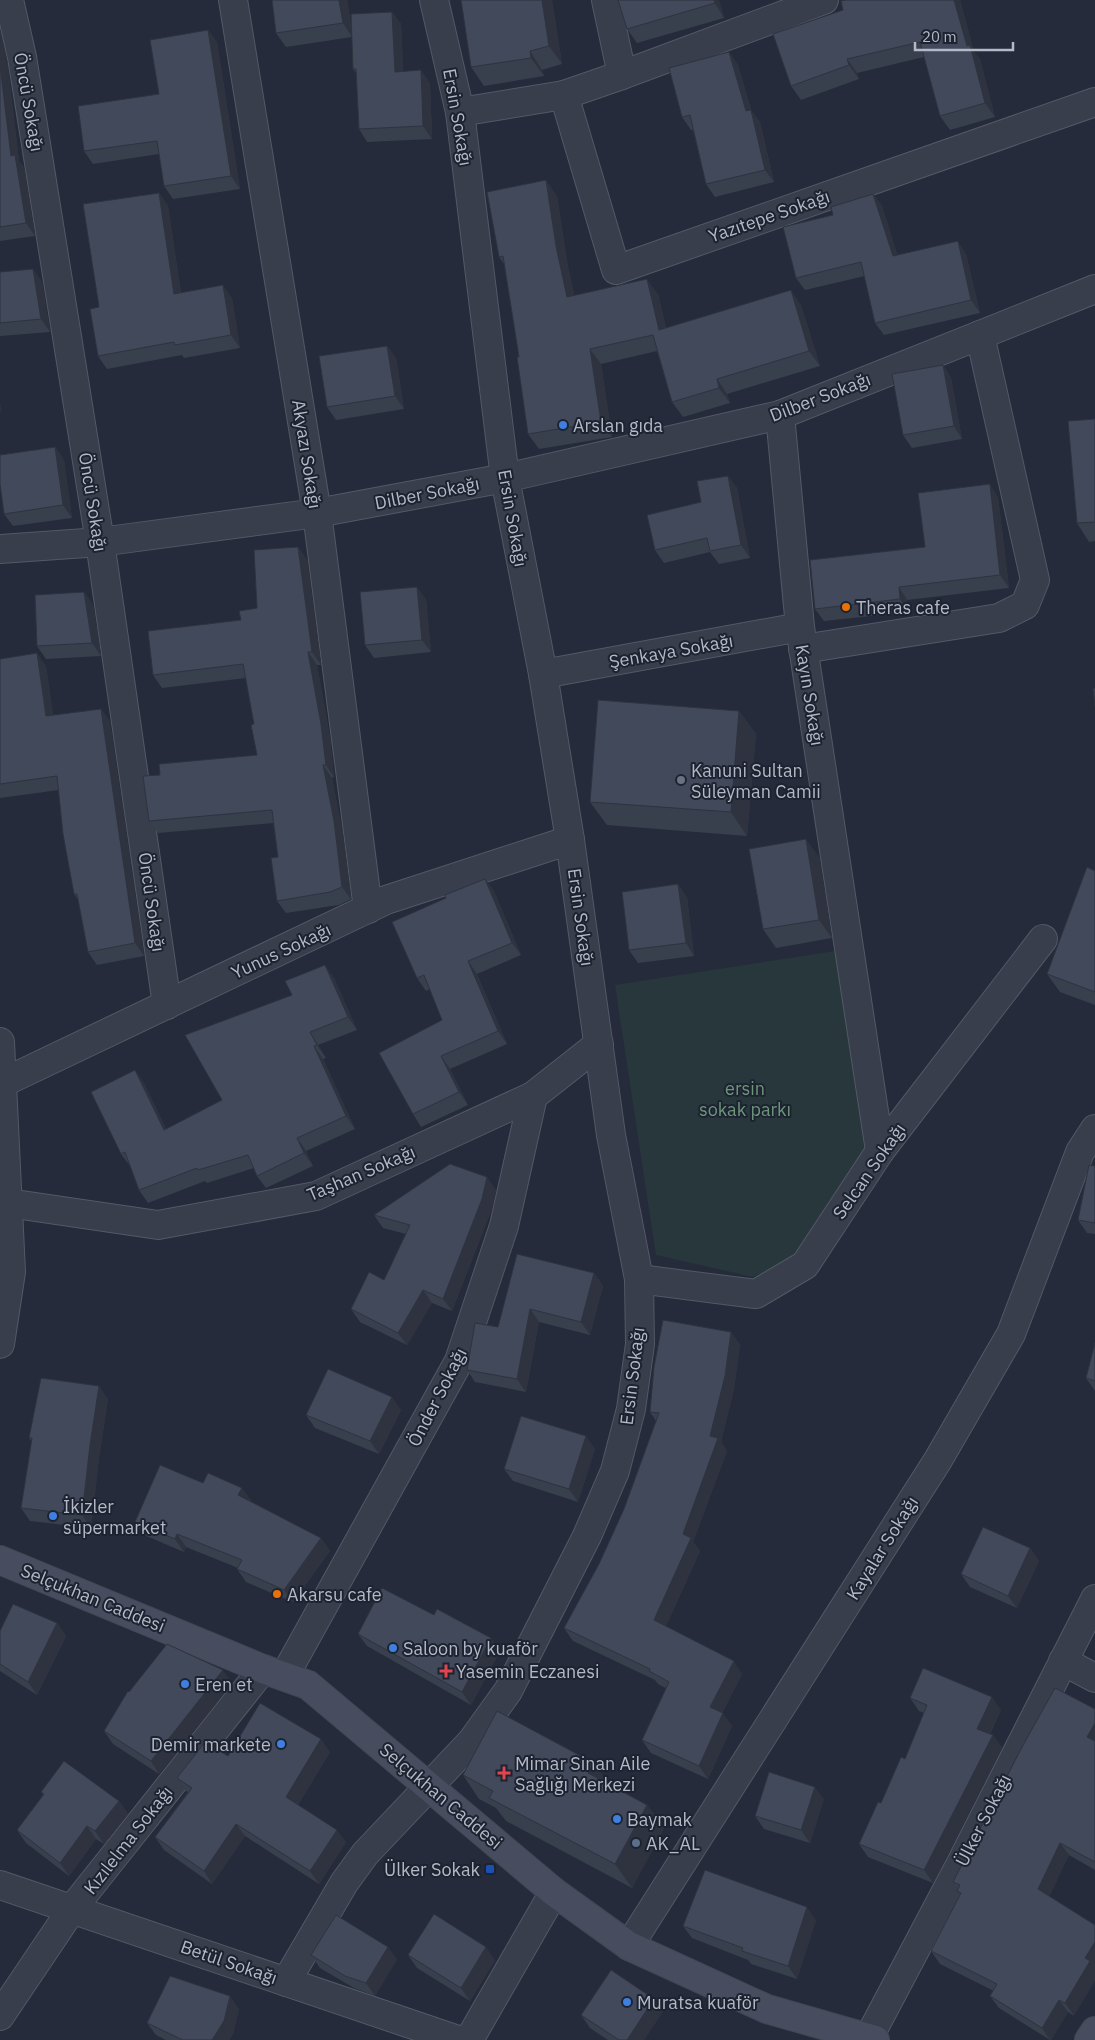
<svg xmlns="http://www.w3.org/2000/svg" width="1095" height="2040" font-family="'IBM Plex Sans',sans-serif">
	<rect width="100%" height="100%" fill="#252b3b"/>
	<path fill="#27373c" d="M835,951L865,1153L793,1258L753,1277L656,1255L615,985Z"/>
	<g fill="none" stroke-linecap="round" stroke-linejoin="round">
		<g stroke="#535966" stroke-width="30">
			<g id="street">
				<path d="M9,0L22,57L100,542L167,1005"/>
				<path d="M233,0L317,513L368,909"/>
				<path d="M606,0L622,75"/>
				<path d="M564,95L616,270L1095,102"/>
				<path d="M460,112L564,95L622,75L824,0"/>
				<path d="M780,415L800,627L880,1151"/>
				<path d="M0,549L100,542L317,513L505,478L780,415L1095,289"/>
				<path d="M803,649L999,618L1025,605L1035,580L980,335"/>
				<path d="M543,674L800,627"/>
				<path d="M0,1042L11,1272L0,1344"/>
				<path d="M0,1084L386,900L570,840"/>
				<path d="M8,1203L158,1225L316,1196L533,1096L599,1044"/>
				<path d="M639,1279L756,1294L805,1265L880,1151L1043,939"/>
				<path d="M1063,1661L1095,1678"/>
				<path d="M285,1675L459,1361L504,1226L533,1096"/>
				<path d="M0,1885L458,2040"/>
				<path d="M629,1946L938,1460L1011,1334L1080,1152L1095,1129"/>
				<path d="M286,1982L344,1883L365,1854L472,1741L508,1691L587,1536L615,1471L631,1409L640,1344L639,1279L611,1135L570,840L543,674L505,478L460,112L434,0"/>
				<path d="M0,2016L72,1909L263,1669"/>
				<path d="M469,2040L554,1892"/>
				<path d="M859,2040L868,2039L960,1865L1095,1599"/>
			</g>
		</g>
		<g stroke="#414754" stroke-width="30">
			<g id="secondary">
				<path d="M0,1560L263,1669L308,1685L554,1892L629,1946L767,2009L875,2040"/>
				<path d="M1089,2040L1095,2031"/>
			</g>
		</g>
		<use href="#street" stroke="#383e4b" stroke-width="28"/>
		<use href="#secondary" stroke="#474d5e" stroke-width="28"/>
	</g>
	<g fill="#383f4d">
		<path d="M272,0H347L352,31L392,12L401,24L403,71L430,83L432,139L367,142L359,129L356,73L353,69L352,37L286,47L276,33Z"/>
		<path d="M552,0L562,64L542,70L544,76L484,86L471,67Z"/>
		<path d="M618,0H719L724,18L637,43L627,29Z"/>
		<path d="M846,0H960L974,52L980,59L995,117L950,130L940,116L924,57L857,73L859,79L801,100L791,86L843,10Z"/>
		<path d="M208,30L217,42L240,189L173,199L164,186L159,154L93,164L84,151L159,94Z"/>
		<path d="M0,31L7,60L19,161L24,168L35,236L0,241Z"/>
		<path d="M729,52L738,65L751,110L760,122L774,182L715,197L706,184L693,130H691L682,117Z"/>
		<path d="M159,193L168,206L181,293L232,298L240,348L184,358L182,355L107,369L98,356L99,307Z"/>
		<path d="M873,194L882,206L897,255L966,254L980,313L884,335L875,323L865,276L805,290L796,278L833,215Z"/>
		<path d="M557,196L567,261L574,295L658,294L666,328L801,305L820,366L727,394L730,403L683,417L672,402L657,351L601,364L612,437L539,449L528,434L519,357L504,264L499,257Z"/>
		<path d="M33,269L42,282L50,332L0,336V272Z"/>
		<path d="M387,346L396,358L404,409L336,420L327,407Z"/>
		<path d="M943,365L951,378L962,439L912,448L903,435Z"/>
		<path d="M1095,419V541L1089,542L1077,523Z"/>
		<path d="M55,447L64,460L72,518L13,526L4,514Z"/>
		<path d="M728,476L737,488L750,558L719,564L710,552L664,563L655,550L701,502Z"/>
		<path d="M998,497L1009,588L907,600L909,612L824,621L815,609L925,547Z"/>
		<path d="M298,547L307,560L321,665H317L330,737L334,777L332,778L343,834L351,899L339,905L286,913L277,901L278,857L273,823L158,833L149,821L160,775L257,755L254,724L246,678L162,688L153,675L241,620L257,608Z"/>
		<path d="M84,592L93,605L101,656L46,659L37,646Z"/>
		<path d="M426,599L431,652L374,658L365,645Z"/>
		<path d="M0,659L46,666L53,715L101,709L110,722L144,956L97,965L88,952L79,901L74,894L59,790L0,798Z"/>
		<path d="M739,711L756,734L747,836L607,825L590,802Z"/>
		<path d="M819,857L832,938L776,948L763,929Z"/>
		<path d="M1095,871V1005L1060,992L1047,974Z"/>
		<path d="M485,879L494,891L521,955L477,974L507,1044L450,1069L468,1105L421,1127L413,1114L442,1020L430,989L426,991L417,978L446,898Z"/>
		<path d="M687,897L694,956L638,963L629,950Z"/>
		<path d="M334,978L357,1030L318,1045L326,1058L323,1059L355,1129L306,1151L313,1166L266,1188L257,1176L254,1168L207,1183L205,1181L148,1203L139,1190L130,1166L121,1154L144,1083L166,1129L222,1100L292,995Z"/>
		<path d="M1095,1166V1234L1087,1233L1078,1220Z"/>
		<path d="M496,1190L491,1211L452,1311L432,1303L407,1345L360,1322L351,1309L384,1280L406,1234L383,1228L374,1215Z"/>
		<path d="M594,1273L603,1286L590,1335L539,1322L526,1392L475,1382L467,1370L498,1327Z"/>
		<path d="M731,1332L740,1345L734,1389L721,1442L727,1451L693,1542L700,1551L666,1626L742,1674L722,1713L732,1726L708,1779L651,1753L642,1740L666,1688L658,1684L655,1680L573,1641L564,1628L599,1564L624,1509L656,1421L650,1412Z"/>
		<path d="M1095,1343V1391L1086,1378Z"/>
		<path d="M108,1399L99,1458L91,1528L30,1521L21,1508L32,1442L29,1438Z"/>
		<path d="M401,1410L379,1454L315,1428L306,1415Z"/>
		<path d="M595,1449L578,1502L513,1481L504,1469Z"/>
		<path d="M203,1483L251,1500L250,1502L321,1538L330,1551L293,1602L246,1582L237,1569L238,1568L186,1547L184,1552L144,1535L135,1522Z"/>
		<path d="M1030,1548L1039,1561L1017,1608L970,1587L961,1574Z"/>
		<path d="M57,1623L66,1636L37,1695L0,1671V1631Z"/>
		<path d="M358,1634L500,1651L471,1705L367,1646Z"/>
		<path d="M232,1683L159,1774L113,1744L104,1731Z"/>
		<path d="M910,1698L1001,1710L990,1734L993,1735L1002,1748L933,1883L868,1857L859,1844L905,1759L924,1713L919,1711Z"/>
		<path d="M1095,1709V1870L1069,1855L1049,1896L1074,2016L1068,2012L1051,2040H1050L999,2008L990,1996L994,1991L940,1964L931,1951L960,1895L957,1891L958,1889L953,1882Z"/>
		<path d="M330,1752L298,1805L346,1842L319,1884L245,1836L212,1884L164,1850L155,1837L188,1792L186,1791L177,1778L228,1756Z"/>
		<path d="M463,1775L609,1784L647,1805L664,1828L632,1888L506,1821L496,1808L479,1799Z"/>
		<path d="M41,1792L119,1801L128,1814L104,1844L96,1839L69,1876L26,1843L17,1830L43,1795Z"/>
		<path d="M824,1799L810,1843L764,1829L755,1816Z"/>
		<path d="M816,1920L797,1979L751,1964L748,1960L692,1938L683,1926Z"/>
		<path d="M311,1955L397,1959L375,1996L354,1988L320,1968Z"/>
		<path d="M408,1955L495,1960L470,2001L417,1968Z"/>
		<path d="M239,2009L233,2034L229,2040H166L156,2035L147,2023Z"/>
		<path d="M663,2011L644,2040H608L590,2028L581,2015Z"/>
	</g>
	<g fill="#2e333f">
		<path d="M339,0H347L352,37L343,23Z"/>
		<path d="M542,0H552L562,64L549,46Z"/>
		<path d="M714,0H719L724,18L715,3Z"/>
		<path d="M954,0H960L974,52L980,59L995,117L985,103L967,46Z"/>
		<path d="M392,12L401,24L404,84L395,72Z"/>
		<path d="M208,30L217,42L240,189L231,176Z"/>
		<path d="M0,31L7,60L19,161L24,168L35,236L26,223L11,156L0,65Z"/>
		<path d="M530,51L542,70L544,76L531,58Z"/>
		<path d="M729,52L738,65L752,115L751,110L760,122L774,182L765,170L746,111Z"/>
		<path d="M847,59L857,73L859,79L849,65Z"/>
		<path d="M421,70L430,83L432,139L423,126Z"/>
		<path d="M546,180L557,196L567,261L578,312L567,297L556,246Z"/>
		<path d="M159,193L168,206L183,307L174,294Z"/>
		<path d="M873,194L882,206L902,269L893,256Z"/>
		<path d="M958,241L966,254L980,313L971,300Z"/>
		<path d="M33,269L42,282L50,332L41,319Z"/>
		<path d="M647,279L658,294L670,346L659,330Z"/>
		<path d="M223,285L232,298L240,348L231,335Z"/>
		<path d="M791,290L801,305L820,366L809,351Z"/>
		<path d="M387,346L396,358L404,409L395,396Z"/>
		<path d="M590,349L601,364L612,437L601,422Z"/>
		<path d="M943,365L951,378L962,439L954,426Z"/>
		<path d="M717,379L727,394L730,403L719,388Z"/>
		<path d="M0,401L2,413L0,411Z"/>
		<path d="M55,447L64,460L72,518L63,505Z"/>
		<path d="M728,476L737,488L750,558L741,545Z"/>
		<path d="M990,484L998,497L1009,588L1000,575Z"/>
		<path d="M298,547L307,560L321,665L312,652Z"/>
		<path d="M417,587L426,599L431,652L422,640Z"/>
		<path d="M899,587L907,600L909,612L900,599Z"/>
		<path d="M84,592L93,605L101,656L92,643Z"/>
		<path d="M308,652L317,665L330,737L334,777L326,765Z"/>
		<path d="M37,653L46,666L55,729L46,716Z"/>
		<path d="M101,709L110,722L144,956L135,943Z"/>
		<path d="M739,711L756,734L747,836L731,812Z"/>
		<path d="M323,765L332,778L343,834L351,899L342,887Z"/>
		<path d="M806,839L819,857L832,938L819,920Z"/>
		<path d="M485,879L494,891L521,955L512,943Z"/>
		<path d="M678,884L687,897L694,956L686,943Z"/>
		<path d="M468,961L477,974L507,1044L498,1031Z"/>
		<path d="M325,965L334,978L357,1030L348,1017Z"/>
		<path d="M310,1032L326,1058L317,1045Z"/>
		<path d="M314,1046L323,1059L355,1129L346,1116Z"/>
		<path d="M441,1056L450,1069L468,1105L459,1092Z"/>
		<path d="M135,1070L144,1083L173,1143L164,1130Z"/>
		<path d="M297,1138L306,1151L313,1166L304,1153Z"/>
		<path d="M487,1177L496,1190L491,1211L452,1311L443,1299Z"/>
		<path d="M594,1273L603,1286L590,1335L581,1322Z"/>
		<path d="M423,1290L432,1303L407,1345L398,1333Z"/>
		<path d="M530,1309L539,1322L526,1392L517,1379Z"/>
		<path d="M731,1332L740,1345L734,1389L721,1442L727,1451L693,1542L700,1551L663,1633L654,1620L683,1534L710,1436Z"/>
		<path d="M99,1386L108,1399L99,1458L91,1528L82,1515L90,1445Z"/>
		<path d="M392,1397L401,1410L379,1454L370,1441Z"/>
		<path d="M586,1436L595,1449L578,1502L569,1489Z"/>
		<path d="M242,1488L251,1500L247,1508L238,1495Z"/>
		<path d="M177,1534L186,1547L184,1552L175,1539Z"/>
		<path d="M321,1538L330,1551L293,1602L284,1590Z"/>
		<path d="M1030,1548L1039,1561L1017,1608L1008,1596Z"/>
		<path d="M57,1623L66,1636L37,1695L28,1682Z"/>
		<path d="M491,1638L500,1651L471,1705L462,1692Z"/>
		<path d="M734,1661L742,1674L718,1720L710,1707Z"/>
		<path d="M223,1670L232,1683L159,1774L151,1761Z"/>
		<path d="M992,1697L1001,1710L986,1741L977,1729Z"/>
		<path d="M723,1713L732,1726L708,1779L699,1766Z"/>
		<path d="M1095,1723V1748L1087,1737Z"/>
		<path d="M993,1735L1002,1748L933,1883L924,1870Z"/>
		<path d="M321,1739L330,1752L295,1810L286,1797Z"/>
		<path d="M594,1763L611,1787L588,1773Z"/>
		<path d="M815,1787L824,1799L810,1843L801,1830Z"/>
		<path d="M119,1801L128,1814L104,1844L95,1831Z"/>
		<path d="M647,1805L664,1828L632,1888L615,1864Z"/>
		<path d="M236,1824L245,1836L212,1884L204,1871Z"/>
		<path d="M87,1826L96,1839L69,1876L60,1863Z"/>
		<path d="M337,1830L346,1842L319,1884L310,1871Z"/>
		<path d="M1060,1843L1069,1855L1047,1902L1038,1889Z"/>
		<path d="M807,1907L816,1920L797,1979L788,1966Z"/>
		<path d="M1095,1942V1981L1074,2016L1065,2003L1085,1958Z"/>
		<path d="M388,1947L397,1959L375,1996L366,1983Z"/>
		<path d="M486,1947L495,1960L470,2001L461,1988Z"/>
		<path d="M230,1996L239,2009L233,2034L229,2040H212Z"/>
		<path d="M654,1999L663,2011L644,2040H627Z"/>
		<path d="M1059,2000L1068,2012L1051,2040H1050L1042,2028Z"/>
	</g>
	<g fill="#41495a" stroke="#2e333f">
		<path d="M272,0H339L343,23L276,33Z"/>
		<path d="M461,0H542L549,46L530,51L531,58L471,67Z"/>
		<path d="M618,0H714L715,3L627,29Z"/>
		<path d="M846,0H954L967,46L970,45L985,103L940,116L920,42L847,59L849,65L791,86L773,34L843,10L841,1Z"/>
		<path d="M392,12L395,72L421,70L423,126L359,129L356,69H353L351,14Z"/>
		<path d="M208,30L231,176L164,186L157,141L84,151L78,106L159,94L150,40Z"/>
		<path d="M729,52L746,111L751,110L765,170L706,184L690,115L682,117L669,68Z"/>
		<path d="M0,65L11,156L15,155L26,223L0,227Z"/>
		<path d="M546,180L556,246L567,297L647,279L659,330L791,290L809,351L717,379L719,388L672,402L653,335L590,349L601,422L528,434L517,357H519L503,256L499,257L487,192Z"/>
		<path d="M159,193L174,294L223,285L231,335L175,345L174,342L98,356L90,309L99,307L83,204Z"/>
		<path d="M873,194L893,256L958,241L971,300L875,323L861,262L796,278L783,227L833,215L831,207Z"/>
		<path d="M33,269L41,319L0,323V272Z"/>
		<path d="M387,346L395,396L327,407L319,356Z"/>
		<path d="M943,365L954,426L903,435L892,374Z"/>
		<path d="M1095,419V522L1077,523L1068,421Z"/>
		<path d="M55,447L63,505L4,514L0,484V455Z"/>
		<path d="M728,476L741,545L710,551L707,538L655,550L647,515L701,502L697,481Z"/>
		<path d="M990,484L1000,575L899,587L900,599L815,609L810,560L925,547L918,493Z"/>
		<path d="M298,547L312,652H308L321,724L326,765H323L334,821L342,887L330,892L277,901L271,858L278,857L272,810L149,821L143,776L160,775L159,764L257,755L251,725L254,724L243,664L153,675L148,631L241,620L239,611L257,608L254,550Z"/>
		<path d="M417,587L422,640L365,645L360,592Z"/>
		<path d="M84,592L92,643L37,646L35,595Z"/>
		<path d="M37,653L46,716L101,709L135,943L88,952L77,894H74L63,834L57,776L0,784V659Z"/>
		<path d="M1095,688V707L1093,689Z"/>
		<path d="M598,700L739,711L731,812L590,802Z"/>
		<path d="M806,839L819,920L763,929L749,849Z"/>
		<path d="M1087,867L1095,871V992L1047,974Z"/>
		<path d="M485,879L512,943L468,961L498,1031L441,1056L459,1092L413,1114L379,1053L442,1020L424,975L417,978L392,922L446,898L445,895Z"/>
		<path d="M678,884L686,943L629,950L622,892Z"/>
		<path d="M325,965L348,1017L310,1032L317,1045L314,1046L346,1116L297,1138L304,1153L257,1176L248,1155L198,1170L197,1168L139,1190L125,1152L121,1154L91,1092L135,1070L164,1130L222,1100L185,1035L292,995L285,981Z"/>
		<path d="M450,1164L487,1177L482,1199L443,1299L423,1290L398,1333L351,1309L369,1272L384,1280L410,1225L374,1215Z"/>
		<path d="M1089,1165L1095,1166V1223L1078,1220Z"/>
		<path d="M517,1254L594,1273L581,1322L530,1309L517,1379L467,1370L475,1323L498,1327Z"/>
		<path d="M663,1320L731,1332L725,1376L710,1436L718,1438L683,1534L691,1538L654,1620L734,1661L710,1707L723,1713L699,1766L642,1740L669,1682L649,1671L650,1669L564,1628L599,1564L624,1509L659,1413L650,1412L654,1367Z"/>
		<path d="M1095,1343V1381L1086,1378Z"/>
		<path d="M328,1369L392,1397L370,1441L306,1415Z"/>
		<path d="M41,1378L99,1386L90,1445L82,1515L21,1508L32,1438H29Z"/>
		<path d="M521,1416L586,1436L569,1489L504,1469Z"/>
		<path d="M160,1465L203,1483L208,1473L242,1488L238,1495L321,1538L284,1590L237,1569L242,1560L177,1534L175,1539L135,1522Z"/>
		<path d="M983,1527L1030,1548L1008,1596L961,1574Z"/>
		<path d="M382,1588L434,1615L437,1609L491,1638L462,1692L358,1634Z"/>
		<path d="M13,1604L57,1623L28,1682L0,1664V1631Z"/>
		<path d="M167,1644L223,1670L151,1761L104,1731L128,1691L129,1692Z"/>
		<path d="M923,1668L992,1697L977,1729L993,1735L924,1870L859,1844L878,1802L881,1803L901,1757L905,1759L927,1705L910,1698Z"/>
		<path d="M1055,1688L1095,1709V1723L1087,1737L1095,1741V1862L1060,1843L1038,1889L1095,1925V1942L1085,1958L1090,1961L1065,2003L1059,2000L1042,2028L990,1996L997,1984L931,1951L961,1893L957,1891L960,1885L953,1882L1022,1747Z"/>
		<path d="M260,1703L321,1739L286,1797L337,1830L310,1871L236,1824L204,1871L155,1837L192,1788L177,1778L205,1742L228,1756Z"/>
		<path d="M497,1711L594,1763L588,1773L647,1805L615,1864L489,1798L493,1791L463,1775Z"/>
		<path d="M64,1761L119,1801L95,1831L87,1826L60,1863L17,1830L44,1794L41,1792Z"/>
		<path d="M769,1772L815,1787L801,1830L755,1816Z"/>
		<path d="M705,1870L807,1907L788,1966L742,1951L743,1948L683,1926Z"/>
		<path d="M434,1914L486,1947L461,1988L408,1955Z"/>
		<path d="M336,1915L388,1947L366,1983L345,1976L311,1955Z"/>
		<path d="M611,1970L654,1999L627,2040H619L581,2015Z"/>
		<path d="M170,1976L230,1996L224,2021L212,2040H183L147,2023Z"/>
	</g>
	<g fill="#3f7fe0" stroke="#1d2330" stroke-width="2">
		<circle cx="563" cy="425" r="5"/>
		<circle cx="53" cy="1516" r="5"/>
		<circle cx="393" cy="1648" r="5"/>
		<circle cx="185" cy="1684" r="5"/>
		<circle cx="281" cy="1744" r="5"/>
		<circle cx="617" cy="1819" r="5"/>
		<circle cx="627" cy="2002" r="5"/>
	</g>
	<g fill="#e8710a" stroke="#1d2330" stroke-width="2">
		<circle cx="846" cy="607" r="5"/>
		<circle cx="277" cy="1594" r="5"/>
	</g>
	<circle fill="#6b7280" stroke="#1d2330" stroke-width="2" cx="681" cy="780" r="5"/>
	<g fill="#e0444e" stroke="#1d2330" stroke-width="2">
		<path d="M443.5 1663.5h5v5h5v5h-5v5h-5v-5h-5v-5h5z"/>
		<path d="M501.5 1765.5h5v5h5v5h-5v5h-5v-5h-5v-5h5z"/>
	</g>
	<circle fill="#5c6f8a" stroke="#1d2330" stroke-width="2" cx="636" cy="1843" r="5"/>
	<rect fill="#1a4fb4" stroke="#1d2330" stroke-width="2" x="485" y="1864" width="10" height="10" rx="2.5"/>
	<g text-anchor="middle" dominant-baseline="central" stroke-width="4" stroke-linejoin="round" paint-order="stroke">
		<g font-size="18" fill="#b4b9c7" stroke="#1d2330">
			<text transform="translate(29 102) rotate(80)">Öncü Sokağı</text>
			<text transform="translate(458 117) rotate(80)">Ersin Sokağı</text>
			<text transform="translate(769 216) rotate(-19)">Yazıtepe Sokağı</text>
			<text transform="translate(820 397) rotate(-21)">Dilber Sokağı</text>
			<text transform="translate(307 454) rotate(81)">Akyazı Sokağı</text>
			<text transform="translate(427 493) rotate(-11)">Dilber Sokağı</text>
			<text transform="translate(93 502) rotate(81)">Öncü Sokağı</text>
			<text transform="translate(513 518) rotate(80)">Ersin Sokağı</text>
			<text transform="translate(671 651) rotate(-10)">Şenkaya Sokağı</text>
			<text transform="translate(810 695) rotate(81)">Kayın Sokağı</text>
			<text transform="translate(152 902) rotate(82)">Öncü Sokağı</text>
			<text transform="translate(581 917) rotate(82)">Ersin Sokağı</text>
			<text transform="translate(281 951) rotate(-25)">Yunus Sokağı</text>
			<text transform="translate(869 1171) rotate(-55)">Selcan Sokağı</text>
			<text transform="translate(361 1173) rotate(-23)">Taşhan Sokağı</text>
			<text transform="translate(632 1376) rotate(-83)">Ersin Sokağı</text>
			<text transform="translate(437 1397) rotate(-63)">Önder Sokağı</text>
			<text transform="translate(882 1548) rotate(-58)">Kayalar Sokağı</text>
			<text transform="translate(93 1598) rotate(22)">Selçukhan Caddesi</text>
			<text transform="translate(441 1796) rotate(40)">Selçukhan Caddesi</text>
			<text transform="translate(983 1820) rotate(-63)">Ülker Sokağı</text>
			<text transform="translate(128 1840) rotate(-52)">Kızılelma Sokağı</text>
			<text transform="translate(229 1962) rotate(19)">Betül Sokağı</text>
		</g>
		<g font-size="18" fill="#b4b9c7" stroke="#1d2330" text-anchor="start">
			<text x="573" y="425">Arslan gıda</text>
			<text x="856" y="607">Theras cafe</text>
			<text x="691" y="770">Kanuni Sultan<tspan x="691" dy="21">Süleyman Camii</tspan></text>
			<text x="63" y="1506">İkizler<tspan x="63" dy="21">süpermarket</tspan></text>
			<text x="287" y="1594">Akarsu cafe</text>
			<text x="403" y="1648">Saloon by kuaför</text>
			<text x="456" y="1671">Yasemin Eczanesi</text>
			<text x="195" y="1684">Eren et</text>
			<text x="271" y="1744" text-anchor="end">Demir markete</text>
			<text x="515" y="1763">Mimar Sinan Aile<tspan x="515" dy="21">Sağlığı Merkezi</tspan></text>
			<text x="627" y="1819">Baymak</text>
			<text x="646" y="1843">AK_AL</text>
			<text x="480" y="1869" text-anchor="end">Ülker Sokak</text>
			<text x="637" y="2002">Muratsa kuaför</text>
		</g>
		<g font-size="18" fill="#6d967b" stroke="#1d2330">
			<text x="745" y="1088">ersin<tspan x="745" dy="21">sokak parkı</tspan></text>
		</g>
	</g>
	<path d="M915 42v8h98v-8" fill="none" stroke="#b4b9c7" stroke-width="2.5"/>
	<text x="922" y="42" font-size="15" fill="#b4b9c7" stroke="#1d2330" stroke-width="4" paint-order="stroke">20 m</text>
</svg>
